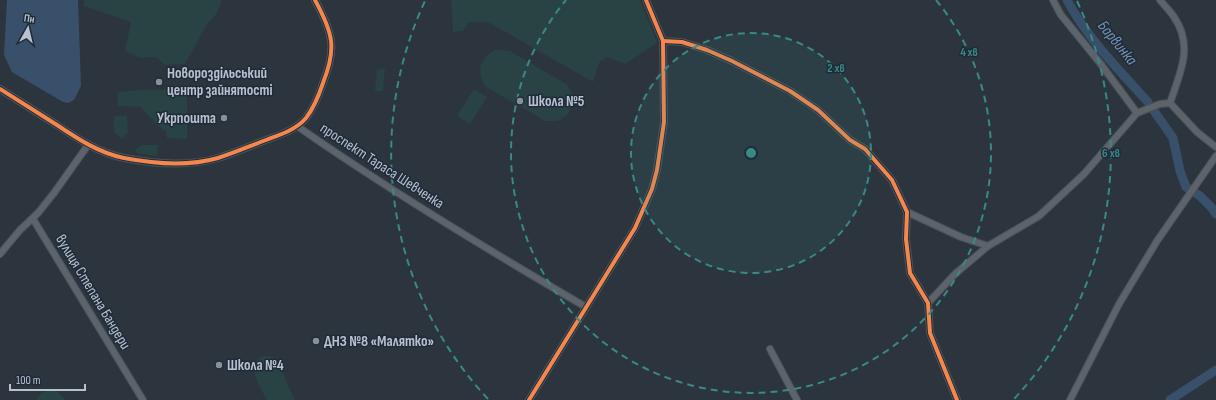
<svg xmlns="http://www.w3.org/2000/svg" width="1216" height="400" font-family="'Sofia Sans Condensed',sans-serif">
	<rect width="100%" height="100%" fill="#2c353e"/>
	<g fill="#294244">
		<path d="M84,0H222L217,13L207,24L185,64L165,65L156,57L140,58L125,51L131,22L84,6Z"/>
		<path d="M451,0H640L657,43L625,64L607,57L599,63L593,82L488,22H469L463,31L453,32Z"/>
		<path d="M495,50H501L510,51L566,84L571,91L573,102L569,113L560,120L555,121H545L488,88L483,83L481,77L480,66L486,56Z"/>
		<path d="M385,68L383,91H375L377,70Z"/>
		<path d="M474,89L487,97L470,124L457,116Z"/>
		<path d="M142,90H187V139L167,138L166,131L163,130L142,109L141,107L117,106L118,92Z"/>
		<path d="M114,116H127L128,132L122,139L114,132Z"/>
		<path d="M142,145H158L157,156L137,153L135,150Z"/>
		<path d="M265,356L273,357L277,360L295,400H267C260,387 243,362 265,356Z"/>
		<path d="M50,389C57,390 61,395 66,400H36L41,393Z"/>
	</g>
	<path fill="#39506a" d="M7,0H78L81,86L74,100L68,103L63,102L12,72L4,55Z"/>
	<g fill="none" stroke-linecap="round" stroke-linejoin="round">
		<g stroke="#39506a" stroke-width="9">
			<path d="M1067,0C1087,38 1119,70 1148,102"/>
			<path d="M1154,111L1173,138L1180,171L1186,187L1200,196L1212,208L1216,214"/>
			<path d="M1170,400L1216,370"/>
		</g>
		<g stroke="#4b5158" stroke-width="8">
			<g id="minor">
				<path d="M1053,0L1061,15L1100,63L1137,113"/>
				<path d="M1160,0C1164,5 1170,11 1174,17C1194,46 1180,73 1170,103"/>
				<path d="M663,41L682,42L707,50L732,61L790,91L818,110L850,140L865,149L892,180L907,212L906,239L910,273L928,303L930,333L957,400"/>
				<path d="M0,89C19,101 38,113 57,125C78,139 99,153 124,158C155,164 187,167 218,158C234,153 250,146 266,140C279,135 296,130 306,118C313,109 319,95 323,83C337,48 333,33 315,0"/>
				<path d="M1170,103L1197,132L1216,147"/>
				<path d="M297,126C390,191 488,250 586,307"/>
				<path d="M907,212L961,237L988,246"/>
				<path d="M33,219L143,400"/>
				<path d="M0,254L20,230L38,213L54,193L88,145"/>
				<path d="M928,303L955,274L988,246L1039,216L1084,174L1137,113L1160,104L1170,103"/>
				<path d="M770,349L797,400"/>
				<path d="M529,400L635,228L652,189L657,170L664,122L663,41L646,0"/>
				<path d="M1070,400L1119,304L1157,241L1216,156"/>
			</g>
		</g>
		<use href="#minor" stroke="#5d636b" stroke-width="6"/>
		<g stroke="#1f2b39" stroke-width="6">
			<g id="cycleway">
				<path d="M663,41L682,42L707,50L732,61L790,91L818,110L850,140L865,149L892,180L907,212L906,239L910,273L928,303L930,333L957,400"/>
				<path d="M0,89C19,101 38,113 57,125C78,139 99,153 124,158C155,164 187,167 218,158C234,153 250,146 266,140C279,135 296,130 306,118C313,109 319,95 323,83C337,48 333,33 315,0"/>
				<path d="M529,400L635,228L652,189L657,170L664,122L663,41L646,0"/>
			</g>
		</g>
		<use href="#cycleway" stroke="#f5874c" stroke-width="4"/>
	</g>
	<circle cx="751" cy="153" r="120" fill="#398986" fill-opacity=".12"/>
	<g fill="none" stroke="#398986" stroke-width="2" stroke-dasharray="7 5">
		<circle cx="751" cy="153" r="120"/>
		<path d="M936 0A240 240 0 1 1 566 0"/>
		<path d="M488 399A360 360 0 0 1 425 1M1077 1A360 360 0 0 1 1014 399"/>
	</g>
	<g fill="#87909b" stroke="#1f2b39" stroke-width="1.5">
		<circle cx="159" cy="82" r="4"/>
		<circle cx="520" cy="101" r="4"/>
		<circle cx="224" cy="118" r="4"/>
		<circle cx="316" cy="341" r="4"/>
		<circle cx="219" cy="365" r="4"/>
	</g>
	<g text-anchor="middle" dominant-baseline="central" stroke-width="3" stroke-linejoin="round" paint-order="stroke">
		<g font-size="15" font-weight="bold" fill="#b8c1cd" stroke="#1f2b39" text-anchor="start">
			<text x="167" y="73">Новороздільський<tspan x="167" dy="17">центр зайнятості</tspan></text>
			<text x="528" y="101">Школа №5</text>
			<text x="216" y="118" text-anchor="end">Укрпошта</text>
			<text x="324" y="341">ДНЗ №8 «Малятко»</text>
			<text x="227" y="365">Школа №4</text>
		</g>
		<g font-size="15" fill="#b8c1cd" stroke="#1f2b39">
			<text transform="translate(382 166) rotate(33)">проспект Тараса Шевченка</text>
			<text transform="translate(93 292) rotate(59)">вулиця Степана Бандери</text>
		</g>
		<g font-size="16" font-style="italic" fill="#7693b2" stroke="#1f2b39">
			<text transform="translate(1117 43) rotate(51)">Барвинка</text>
		</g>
	</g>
	<circle cx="751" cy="153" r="6" fill="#398986" stroke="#1f2b39" stroke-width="2"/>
	<g font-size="12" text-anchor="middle" font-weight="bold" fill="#398986" stroke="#1f2b39" stroke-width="3" stroke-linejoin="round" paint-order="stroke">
		<text x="969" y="56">4 хв</text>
		<text x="836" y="72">2 хв</text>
		<text x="1111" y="157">6 хв</text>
	</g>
	<g transform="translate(28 28) rotate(8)" stroke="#1f2b39" stroke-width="3" paint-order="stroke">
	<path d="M0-3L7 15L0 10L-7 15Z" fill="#b8c1cd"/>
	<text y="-6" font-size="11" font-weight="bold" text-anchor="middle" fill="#b8c1cd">Пн</text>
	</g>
	<path d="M10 384v6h75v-6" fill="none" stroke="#b8c1cd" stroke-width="2"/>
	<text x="16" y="384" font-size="12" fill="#b8c1cd" stroke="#1f2b39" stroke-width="3" paint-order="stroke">100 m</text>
</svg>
